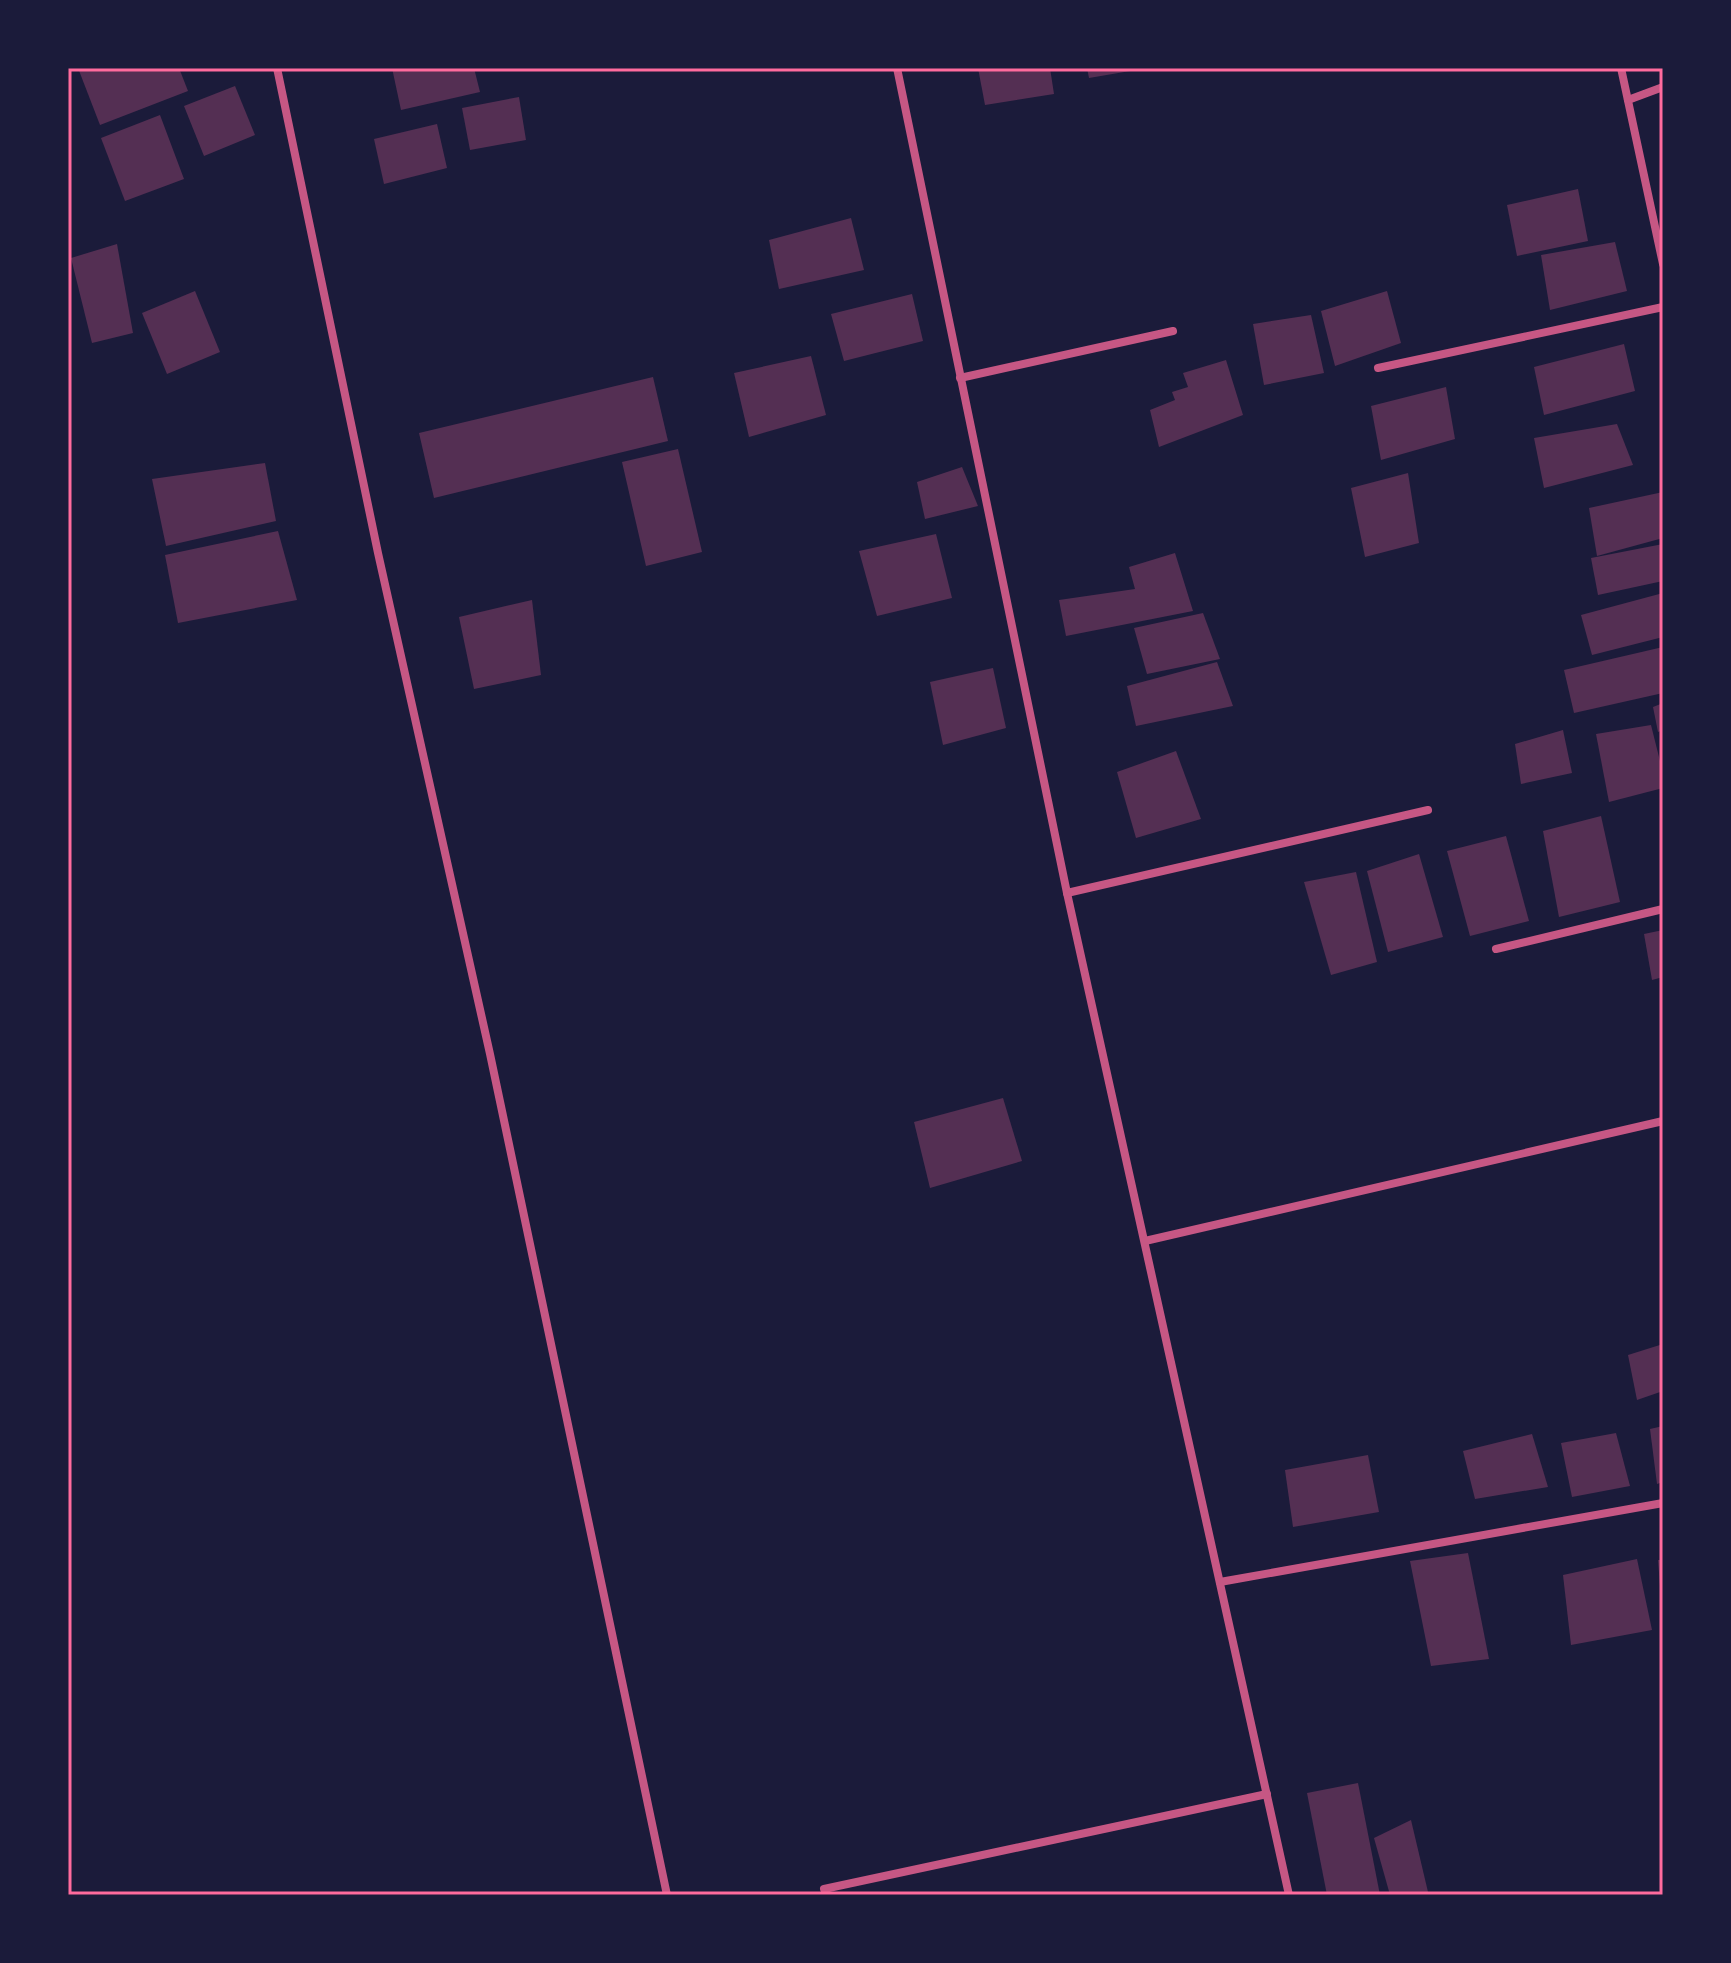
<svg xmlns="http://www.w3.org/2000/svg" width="1731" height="1963" font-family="Karla,sans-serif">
	<rect width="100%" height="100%" fill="#1b1b3a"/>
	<g fill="#542f53">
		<path d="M78,68H179L188,91L100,125Z"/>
		<path d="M392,68H474L480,92L401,110Z"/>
		<path d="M978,68H1050L1054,94L985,105Z"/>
		<path d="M1087,68H1136V70L1089,78Z"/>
		<path d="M235,86L255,135L204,156L184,106Z"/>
		<path d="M519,97L526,140L470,150L462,108Z"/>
		<path d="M160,115L184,179L125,201L101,138Z"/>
		<path d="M437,124L447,168L384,184L374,139Z"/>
		<path d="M1578,189L1588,241L1517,256L1507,205Z"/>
		<path d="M851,218L864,270L779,289L769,240Z"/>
		<path d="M1615,242L1627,291L1550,310L1541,255Z"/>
		<path d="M117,244L133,333L92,343L71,258Z"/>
		<path d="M195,291L220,352L167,374L142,313Z"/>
		<path d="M1387,291L1401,343L1335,366L1321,311Z"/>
		<path d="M912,294L923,341L844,361L831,314Z"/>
		<path d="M1311,315L1324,373L1264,385L1253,324Z"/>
		<path d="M1624,344L1635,391L1544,415L1534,367Z"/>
		<path d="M811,356L826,415L749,437L734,373Z"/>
		<path d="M1226,360L1243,415L1159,447L1150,410L1175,400L1172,392L1188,387L1183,373Z"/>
		<path d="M653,377L668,441L434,498L419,433Z"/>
		<path d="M1446,387L1455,439L1381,460L1371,406Z"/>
		<path d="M1617,424L1633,465L1544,488L1534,438Z"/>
		<path d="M678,449L702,552L646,566L622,462Z"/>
		<path d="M265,463L276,521L166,546L152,479Z"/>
		<path d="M962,467L978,506L925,519L917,482Z"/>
		<path d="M1408,473L1419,543L1365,557L1351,488Z"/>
		<path d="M1663,492V538L1597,556L1589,508Z"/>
		<path d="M278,531L297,600L178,623L165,555Z"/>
		<path d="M936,534L952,598L877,616L859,551Z"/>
		<path d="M1663,544V581L1598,595L1591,558Z"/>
		<path d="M1175,553L1193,611L1066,636L1059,600L1135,589L1129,567Z"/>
		<path d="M1663,593V637L1592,655L1581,615Z"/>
		<path d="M532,600L541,675L474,689L459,617Z"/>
		<path d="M1203,613L1220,659L1147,674L1134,628Z"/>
		<path d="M1663,647V693L1574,713L1564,670Z"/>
		<path d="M1217,662L1233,706L1136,726L1127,686Z"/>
		<path d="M993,668L1006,728L943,745L930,682Z"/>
		<path d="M1663,703V730L1658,732L1653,707Z"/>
		<path d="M1651,725L1663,773V788L1609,802L1596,734Z"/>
		<path d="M1563,730L1572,773L1521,784L1515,744Z"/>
		<path d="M1176,751L1201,819L1136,838L1117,772Z"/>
		<path d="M1601,816L1620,902L1559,917L1543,831Z"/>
		<path d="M1506,836L1529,921L1470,936L1447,851Z"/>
		<path d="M1419,854L1443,937L1388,952L1367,871Z"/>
		<path d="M1356,872L1377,962L1331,975L1304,882Z"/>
		<path d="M1663,930V977L1652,980L1644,934Z"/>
		<path d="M1003,1098L1022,1161L930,1188L914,1122Z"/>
		<path d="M1663,1344V1391L1637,1400L1628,1355Z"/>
		<path d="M1663,1426V1482L1657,1484L1650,1429Z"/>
		<path d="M1616,1433L1630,1486L1572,1497L1561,1443Z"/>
		<path d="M1532,1434L1548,1487L1475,1499L1463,1451Z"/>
		<path d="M1368,1455L1379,1512L1293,1527L1285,1470Z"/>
		<path d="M1468,1553L1489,1659L1431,1666L1410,1561Z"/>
		<path d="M1637,1559L1652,1630L1571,1645L1563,1575Z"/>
		<path d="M1658,1560H1663V1599H1661Z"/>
		<path d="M1358,1783L1380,1895H1327L1307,1793Z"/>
		<path d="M1411,1820L1428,1892L1390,1895L1374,1838Z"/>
	</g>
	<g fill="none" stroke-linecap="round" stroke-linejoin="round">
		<g stroke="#c65784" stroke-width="8">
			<path d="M277,68L378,553L490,1054L667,1895"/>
			<path d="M897,68L1067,893L1289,1895"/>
			<path d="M1621,68L1663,264"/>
			<path d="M1628,100L1663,87"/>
			<path d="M1378,368L1663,307"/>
			<path d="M960,378L1173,331"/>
			<path d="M1067,893L1428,810"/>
			<path d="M1496,949L1663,909"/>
			<path d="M1145,1241L1663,1121"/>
			<path d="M1220,1582L1663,1503"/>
			<path d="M824,1889L1267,1794"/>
		</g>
	</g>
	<rect width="1731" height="1963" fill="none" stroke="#1b1b3a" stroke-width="140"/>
	<rect x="70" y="70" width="1591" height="1823" fill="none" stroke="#ff6b9d" stroke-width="3"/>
</svg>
